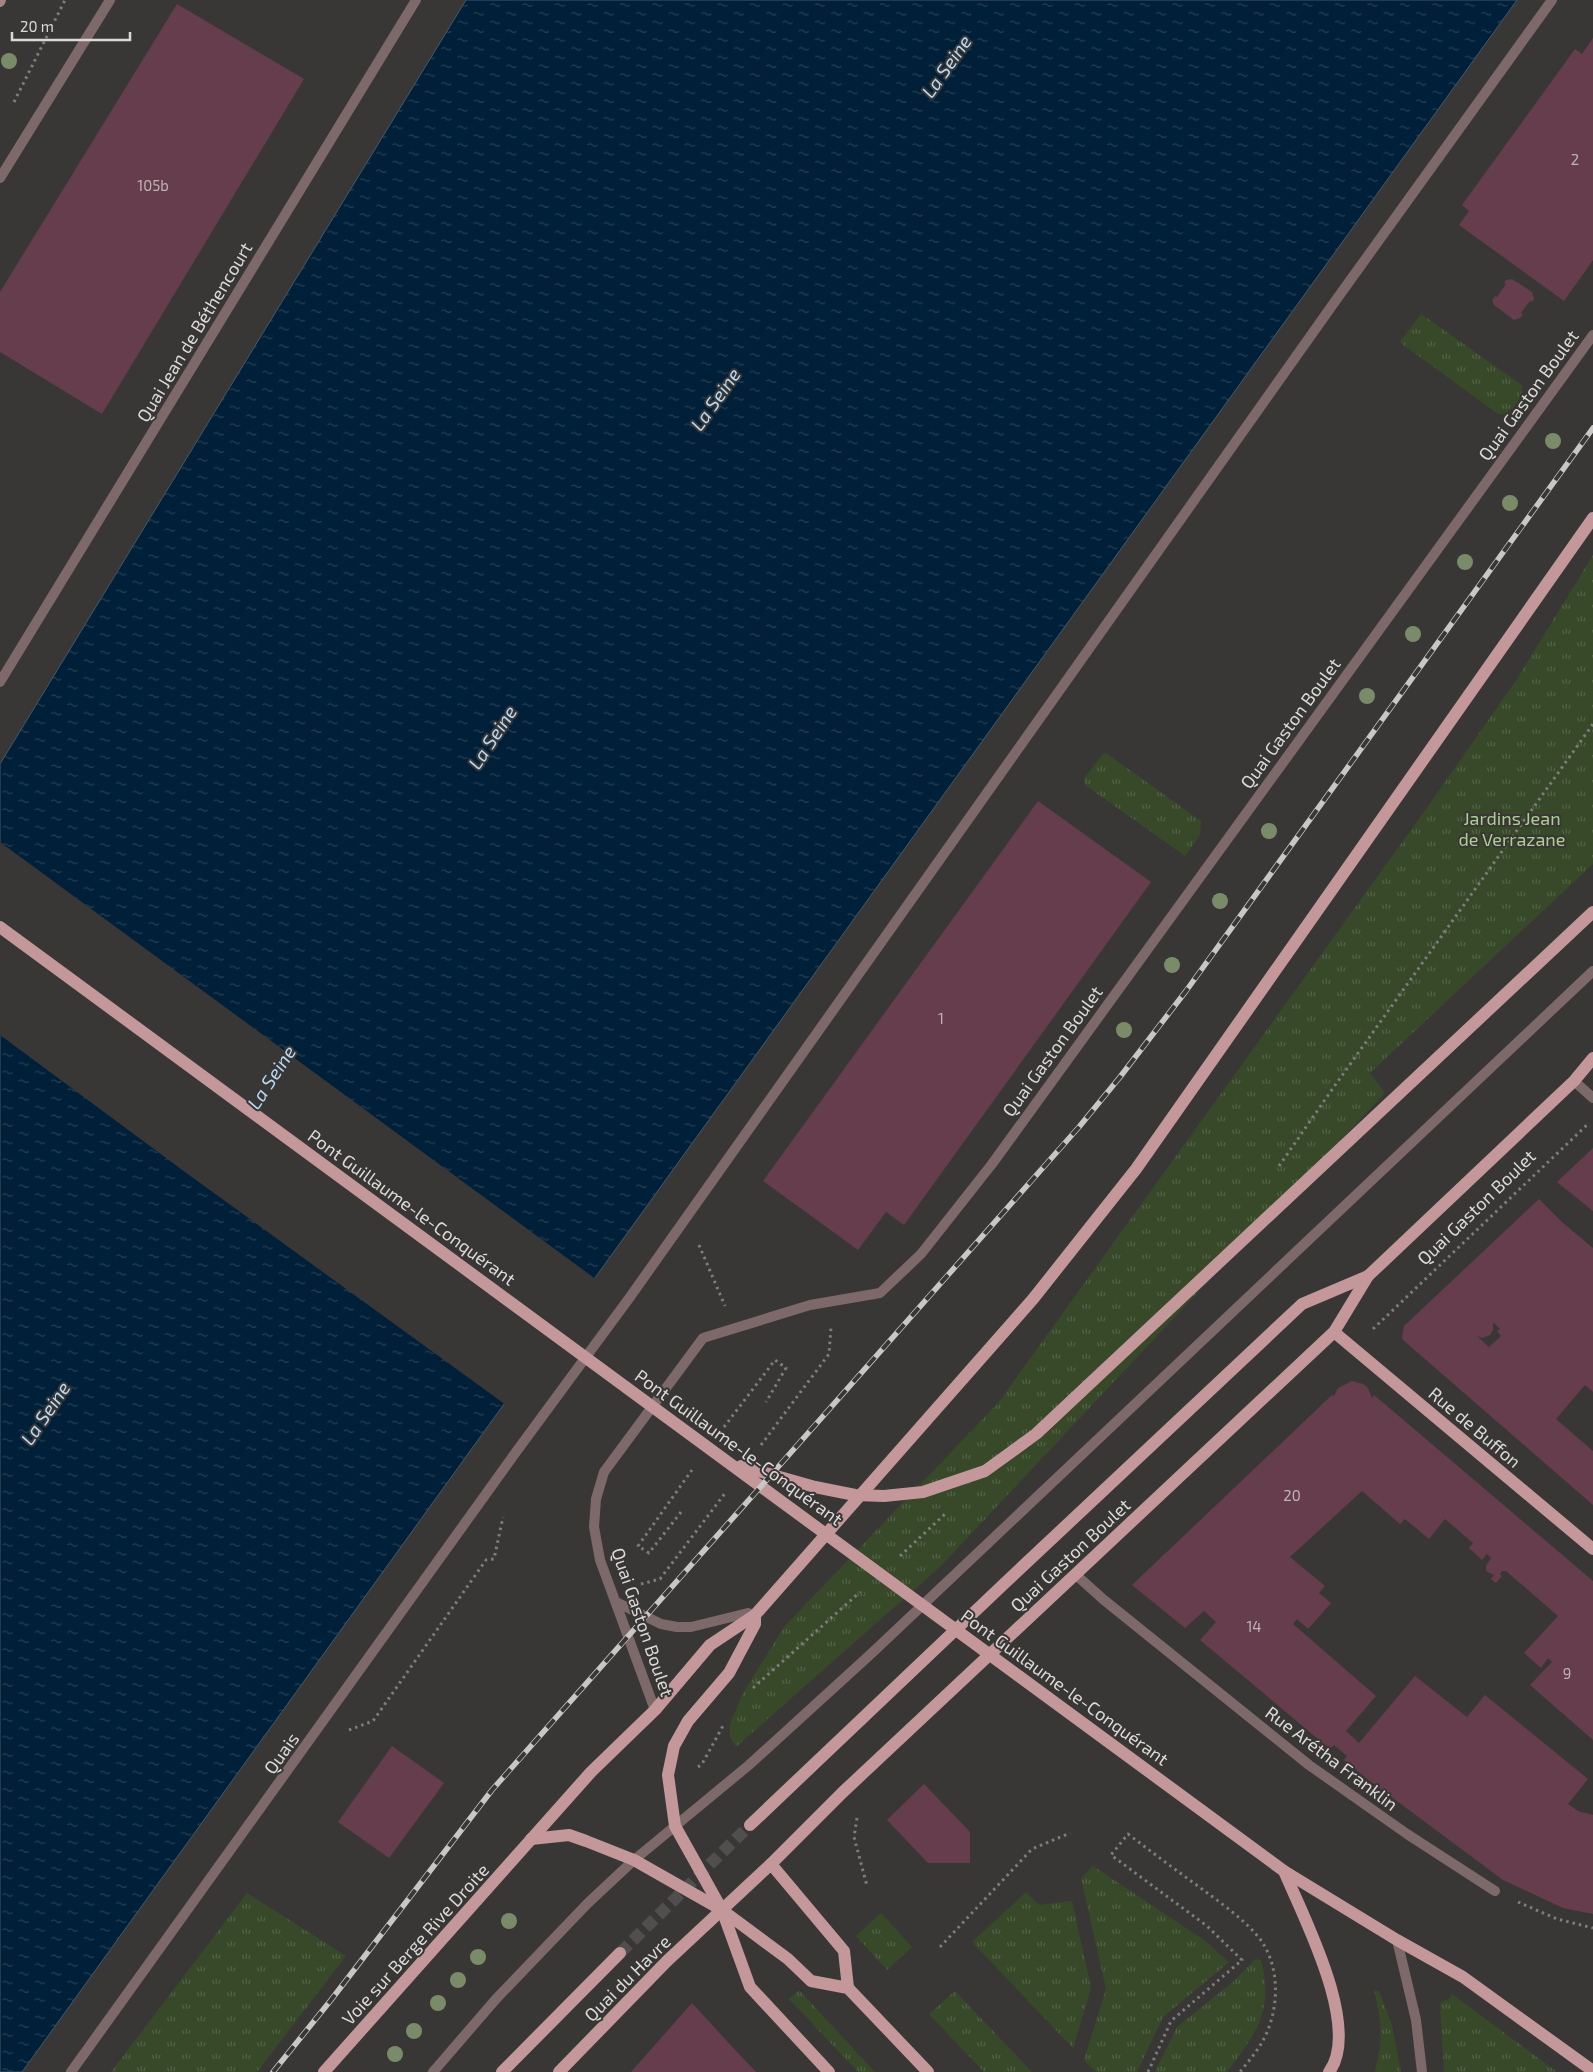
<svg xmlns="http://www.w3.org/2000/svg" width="1593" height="2072" font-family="'Exo 2',sans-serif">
	<defs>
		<pattern id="grass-tufts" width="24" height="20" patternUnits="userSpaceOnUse" patternTransform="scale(1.25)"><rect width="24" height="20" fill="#374929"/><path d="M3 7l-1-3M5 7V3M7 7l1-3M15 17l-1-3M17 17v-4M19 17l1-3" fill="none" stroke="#536347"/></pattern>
		<pattern id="water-ripples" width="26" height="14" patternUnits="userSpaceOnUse" patternTransform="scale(1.25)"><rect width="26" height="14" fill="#002039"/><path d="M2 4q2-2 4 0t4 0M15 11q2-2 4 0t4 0" fill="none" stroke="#254055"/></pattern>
	</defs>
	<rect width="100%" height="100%" fill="#393735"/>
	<g fill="url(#grass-tufts)">
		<path d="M1421,314L1522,385C1523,397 1512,416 1498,414L1402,344L1401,340Z"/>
		<path d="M1593,555V864L1370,1073L1385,1093L940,1567L736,1747L730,1737V1724L743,1693L784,1627L998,1403L1426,809L1517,679Z"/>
		<path d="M1106,753L1201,821L1200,835L1185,856L1085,785L1084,778L1103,754Z"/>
		<path d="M1093,1866L1204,1940L1229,1962L1163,2017L1137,2072H1096L1084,2060L1106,1989L1081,1878Z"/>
		<path d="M1026,1892L1039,1905L1072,1901L1091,1988L1073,2048L972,1942Z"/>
		<path d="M247,1893L346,1956L257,2072H111Z"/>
		<path d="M881,1913L912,1947L887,1970L856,1936Z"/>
		<path d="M1255,1959L1261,1960C1274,2010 1256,2034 1227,2072H1155L1177,2027L1234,1981Z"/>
		<path d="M799,1990L875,2072H858L789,1999Z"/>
		<path d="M1374,1990L1379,1991L1392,2025L1401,2072H1375C1383,2039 1382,2023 1374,1990Z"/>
		<path d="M955,1991L1032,2072H984L929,2014Z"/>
		<path d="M1452,1994L1557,2072H1444L1440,2003L1450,1998Z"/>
	</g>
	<path fill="url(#water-ripples)" stroke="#425869" d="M466,0H1517L22,2072H0V764Z"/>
	<path fill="#393735" d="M0,842L597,1280L506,1405L185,1172L0,1035Z"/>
	<g fill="#663d4c" fill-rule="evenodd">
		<path d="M177,4L304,79L102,414L0,352V292Z"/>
		<path d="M1593,38V260L1564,301L1459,225L1469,211L1462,205L1575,49L1582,54Z"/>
		<path d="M1512,279L1532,292L1534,299L1532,302L1530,301L1521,313L1523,315L1520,318L1514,320L1494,305L1492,300L1495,296L1497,297L1506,284L1504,283L1506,280Z"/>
		<path d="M1038,801L1151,882L904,1225L886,1212L858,1250L763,1181Z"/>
		<path d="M1593,1148V1211L1557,1182Z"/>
		<path d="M1539,1199L1563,1223L1593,1248V1392L1585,1385L1556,1419L1593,1451V1505L1403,1340L1402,1337L1404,1326ZM1493,1322L1500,1329L1497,1331L1501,1336L1489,1347L1477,1336L1482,1338L1490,1335L1493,1330Z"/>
		<path d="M1352,1381L1363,1384L1368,1388L1372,1398L1374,1395L1593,1581V1740L1530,1685L1552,1662L1548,1658L1541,1668L1524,1653L1558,1616L1506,1571H1502L1500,1574L1502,1576L1496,1583L1491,1579L1494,1575L1486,1571V1566L1491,1558L1487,1554L1482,1560L1469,1548L1473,1543L1445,1519L1429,1539L1405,1519L1400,1524L1362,1491L1290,1557L1325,1586L1319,1593L1331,1603L1308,1629L1297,1619L1293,1624L1376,1696L1346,1731L1359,1743L1415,1676L1467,1717L1485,1695L1588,1779L1568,1804L1578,1811L1593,1815V1914L1563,1908L1503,1880L1366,1778L1344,1760L1347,1756L1334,1745L1330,1749L1200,1640L1216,1622L1204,1611L1185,1628L1132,1585L1332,1395L1334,1396L1338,1388Z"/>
		<path d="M392,1746L444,1783L389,1858L338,1822Z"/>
		<path d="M924,1784L970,1832V1863H928L887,1820Z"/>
		<path d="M692,2003L737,2052L756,2072H631Z"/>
	</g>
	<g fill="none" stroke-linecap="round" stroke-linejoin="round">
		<path stroke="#514f4d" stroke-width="12" stroke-dasharray="12 6" stroke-linecap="butt" d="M620,1953L750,1825"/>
		<g stroke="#7f7d7b" stroke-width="3" stroke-dasharray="2.5 4" stroke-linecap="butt">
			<path d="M14,102L65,0"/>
			<path d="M1279,1166L1331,1091L1593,724"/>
			<path d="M699,1245L725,1306"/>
			<path d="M1373,1329L1589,1123"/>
			<path d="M724,1427L775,1360L786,1368L766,1402"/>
			<path d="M761,1445L829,1354L831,1327"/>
			<path d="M681,1512L649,1553L638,1546L692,1470"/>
			<path d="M900,1556L945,1514"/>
			<path d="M641,1584L660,1579L726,1492"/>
			<path d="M753,1688L860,1592"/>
			<path d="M349,1730L373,1721L486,1560L494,1559L503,1517"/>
			<path d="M698,1767L702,1764L724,1724"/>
			<path d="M857,1818L854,1837L867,1886"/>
			<path d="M1518,1902L1557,1919L1593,1928"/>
			<path d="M940,1947L1032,1849L1070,1833"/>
			<path d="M1148,2072L1171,2021L1242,1960L1207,1926L1111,1855L1128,1834C1153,1853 1177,1871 1202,1889C1222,1904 1244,1919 1260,1939C1282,1969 1279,2014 1261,2044C1255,2054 1247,2063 1240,2072"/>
		</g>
		<g stroke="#7e696a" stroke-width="10">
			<path d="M1075,1574L1104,1600L1309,1765L1407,1834L1495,1891"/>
			<path d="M616,1602L661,1624L677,1627H691L748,1613L755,1615"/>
			<path d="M655,1710L600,1560L594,1527L596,1499L604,1472L703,1338L810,1305L880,1293L921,1254L992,1164L1593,335"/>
			<path d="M1397,1940L1416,2020L1422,2072"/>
			<path d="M433,2072L496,1999L588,1903L634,1860L749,1765L873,1652L1593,971"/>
		</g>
		<g stroke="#7e696a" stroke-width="10">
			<path d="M0,178L110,0"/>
			<path d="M0,682L416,0"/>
			<path d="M1574,1081L1593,1098"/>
			<path d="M71,2072L516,1452L630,1297L1336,300L1552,0"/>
		</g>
		<path stroke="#a68486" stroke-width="10" d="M0,2L1,0"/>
		<g stroke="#c4989b" stroke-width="12">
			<path d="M0,927L1284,1871L1397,1940L1463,1977L1593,2071"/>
			<path d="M1334,1332L1593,1549"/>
			<path d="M741,1466L815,1487L855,1495L884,1496L923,1492L985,1471L1036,1434L1593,912"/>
			<path d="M755,1615V1624L729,1673L688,1721L674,1746L668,1775L675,1826L722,1910L750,1987L829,2072"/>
			<path d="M750,1825L1007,1581L1302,1304L1368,1276"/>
			<path d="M531,1839L569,1835L586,1841L634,1860L722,1910L788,1959L811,1981L848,1988L928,2072"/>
			<path d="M771,1864L844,1951L848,1988"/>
			<path d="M1284,1871C1303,1916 1362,2028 1329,2072"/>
			<path d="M324,2072L591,1772L655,1710L710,1645L755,1615L1033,1299L1136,1169L1593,518"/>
			<path d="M502,2072L620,1953"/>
			<path d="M559,2072L667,1961L771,1864L843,1792L1334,1332L1368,1276L1574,1081L1593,1058"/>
		</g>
		<g stroke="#c8c7c5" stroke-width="5.5">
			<path id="rail" d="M273,2072L331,2000L492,1790L1079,1127L1120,1077L1186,991L1593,428"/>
		</g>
		<use href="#rail" stroke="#393735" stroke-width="4" stroke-dasharray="11" stroke-linecap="butt"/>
	</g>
	<g fill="#798b68">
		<circle cx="9" cy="61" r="8"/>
		<circle cx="1553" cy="441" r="8"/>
		<circle cx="1510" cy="503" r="8"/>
		<circle cx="1465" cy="562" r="8"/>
		<circle cx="1413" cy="634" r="8"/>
		<circle cx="1367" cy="696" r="8"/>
		<circle cx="1269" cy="831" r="8"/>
		<circle cx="1220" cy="901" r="8"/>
		<circle cx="1172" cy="965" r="8"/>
		<circle cx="1124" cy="1030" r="8"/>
		<circle cx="509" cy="1921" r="8"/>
		<circle cx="478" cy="1957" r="8"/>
		<circle cx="458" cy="1980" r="8"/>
		<circle cx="438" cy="2003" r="8"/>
		<circle cx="414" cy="2031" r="8"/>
		<circle cx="395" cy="2054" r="8"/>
	</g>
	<g text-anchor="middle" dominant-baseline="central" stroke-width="4" stroke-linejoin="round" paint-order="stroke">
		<g font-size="15" fill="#beb3b5">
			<text x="1575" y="159">2</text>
			<text x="153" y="185">105b</text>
			<text x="941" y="1018">1</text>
			<text x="1292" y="1495">20</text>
			<text x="1254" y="1626">14</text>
			<text x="1567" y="1673">9</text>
		</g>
		<g font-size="18" fill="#dbdad8" stroke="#393735">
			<text transform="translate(194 332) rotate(-59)">Quai Jean de Béthencourt</text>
			<text transform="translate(1528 395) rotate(-54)">Quai Gaston Boulet</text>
			<text transform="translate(1290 723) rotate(-54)">Quai Gaston Boulet</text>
			<text transform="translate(1052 1051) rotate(-54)">Quai Gaston Boulet</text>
			<text transform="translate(412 1207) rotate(36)">Pont Guillaume-le-Conquérant</text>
			<text transform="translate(1476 1207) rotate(-44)">Quai Gaston Boulet</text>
			<text transform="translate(1475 1427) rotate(40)">Rue de Buffon</text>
			<text transform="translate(739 1447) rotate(36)">Pont Guillaume-le-Conquérant</text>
			<text transform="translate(1070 1555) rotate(-43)">Quai Gaston Boulet</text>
			<text transform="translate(643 1622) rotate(71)">Quai Gaston Boulet</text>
			<text transform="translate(1065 1687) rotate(36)">Pont Guillaume-le-Conquérant</text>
			<text transform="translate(281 1753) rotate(-54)">Quais</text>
			<text transform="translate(1332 1758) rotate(37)">Rue Arétha Franklin</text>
			<text transform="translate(415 1944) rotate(-48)">Voie sur Berge Rive Droite</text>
			<text transform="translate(627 1978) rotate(-45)">Quai du Havre</text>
		</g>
		<g font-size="18" fill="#add092" stroke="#393735">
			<text x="1512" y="818">Jardins Jean<tspan x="1512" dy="21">de Verrazane</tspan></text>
		</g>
		<g font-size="19" font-style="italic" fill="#b7d9f7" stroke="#393735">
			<text transform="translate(946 66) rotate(-55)">La Seine</text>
			<text transform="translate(715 399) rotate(-55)">La Seine</text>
			<text transform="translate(492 737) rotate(-57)">La Seine</text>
			<text transform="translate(271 1077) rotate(-57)">La Seine</text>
			<text transform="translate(45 1413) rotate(-56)">La Seine</text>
		</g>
	</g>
	<path d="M12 32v8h118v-8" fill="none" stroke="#dbdad8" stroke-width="2.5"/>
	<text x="20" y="32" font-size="15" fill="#dbdad8" stroke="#393735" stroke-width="4" paint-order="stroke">20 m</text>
</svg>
